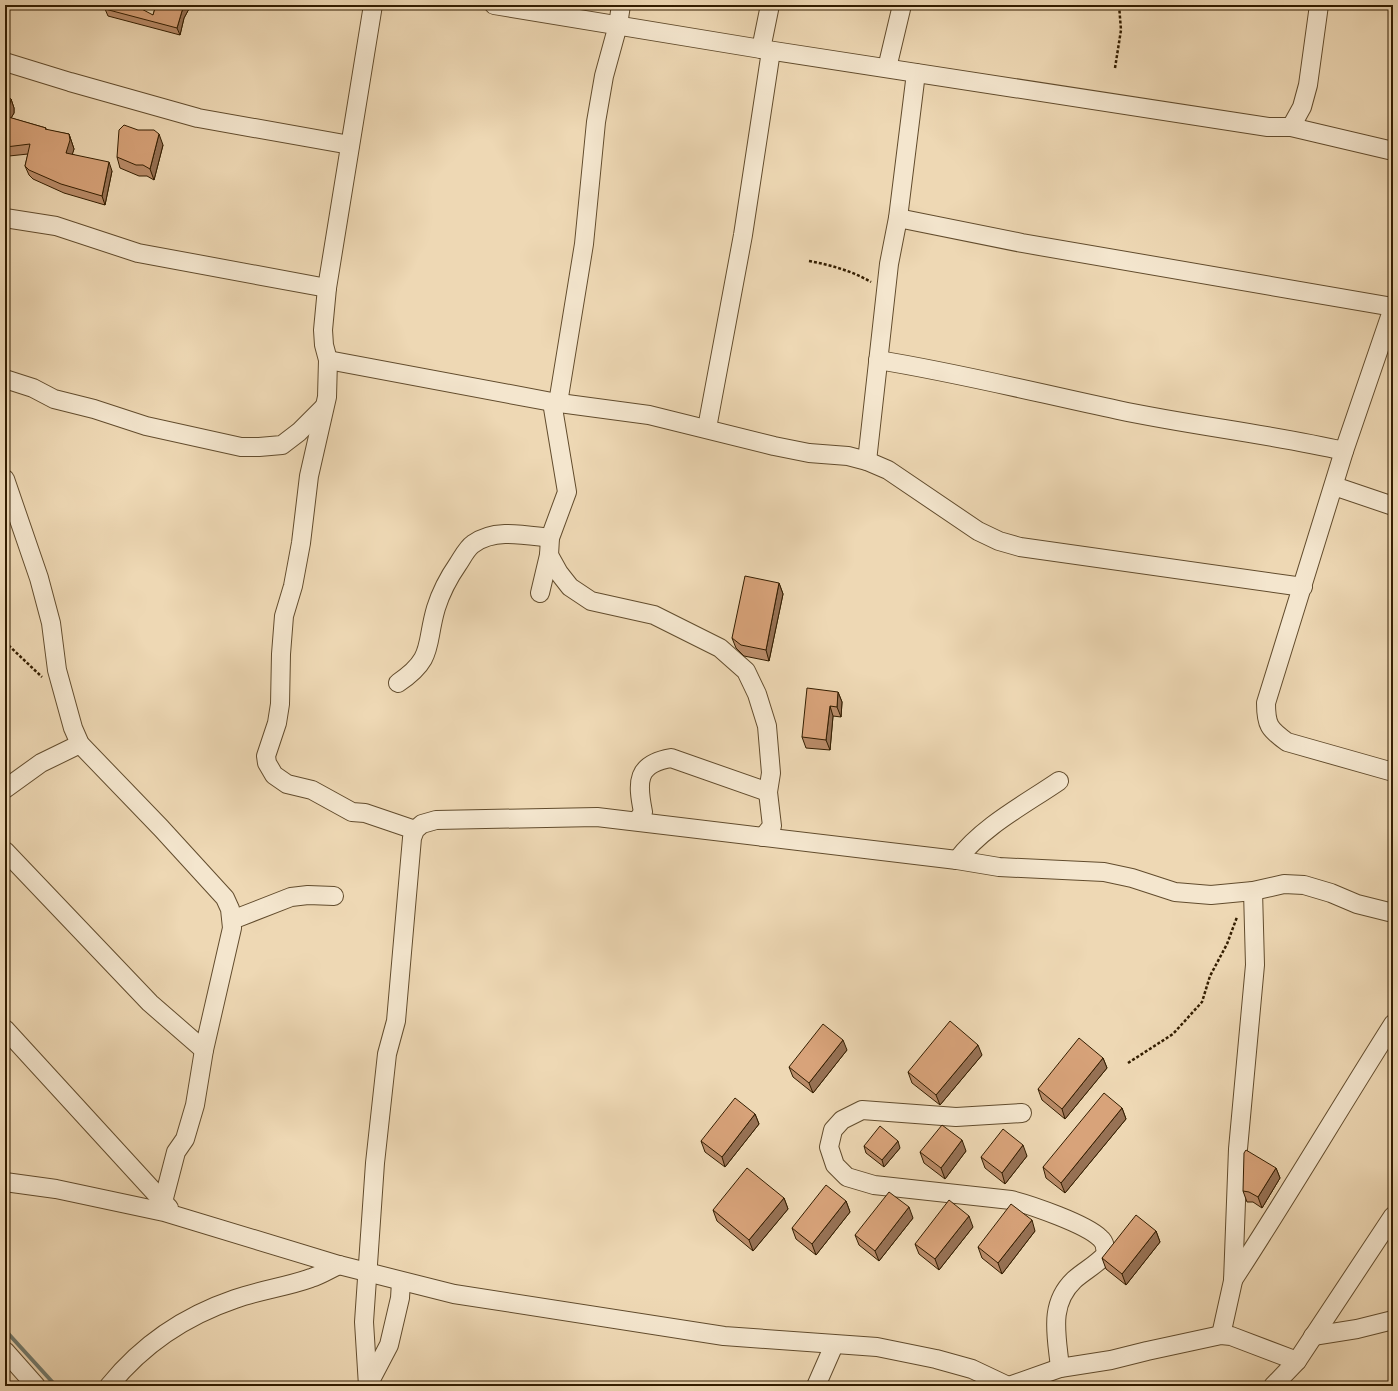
<svg xmlns="http://www.w3.org/2000/svg" width="1398" height="1391" font-family="'Libre Bodoni',serif">
	<rect width="100%" height="100%" fill="#eed8b4"/>
	<filter id="stains"><feTurbulence type="fractalNoise" baseFrequency=".005" numOctaves="4"/><feColorMatrix values="0 0 0 0 .2 0 0 0 0 .09 0 0 0 0 .02 0 0 0 .5 -.17"/></filter>
	<radialGradient id="worn" r=".72"><stop offset=".6" stop-color="#630" stop-opacity="0"/><stop offset="1" stop-color="#630" stop-opacity=".3"/></radialGradient>
	<g fill="none" stroke-linecap="round" stroke-linejoin="round">
		<path stroke="#727a6d" stroke-width="4" d="M5,1330L56,1386"/>
		<g stroke="#624c2d" stroke-width="20">
			<g id="minor">
				<path d="M373,5L327,288L323,330L324,345L328,360L327,397L309,476L301,543L293,586L284,616L281,654L280,704L277,723L266,756L267,763L274,775L287,784L312,790L352,812L365,813L415,830"/>
				<path d="M494,5L761,49L1268,127H1291L1302,107L1308,85L1319,5"/>
				<path d="M761,49L770,5"/>
				<path d="M5,62L70,82L198,118L350,145"/>
				<path d="M887,68L902,5"/>
				<path d="M1291,127L1393,151"/>
				<path d="M5,218L56,226L138,253L327,288"/>
				<path d="M898,218L1022,243L1393,307"/>
				<path d="M1393,308L1344,451L1266,703C1266,725 1269,729 1287,742L1393,772"/>
				<path d="M328,360L552,402L649,415L774,446L809,453L848,456L867,461L888,470L978,531L999,541L1020,547L1303,587"/>
				<path d="M878,360C959,373 1038,393 1118,410C1193,426 1270,434 1344,451"/>
				<path d="M5,379L33,388L54,399L94,409L146,426L241,447H259L282,445L299,432L324,407"/>
				<path d="M558,403L584,244L596,122L604,76L618,25L621,5"/>
				<path d="M707,428L743,235L771,51"/>
				<path d="M867,461L889,264L898,218L916,73"/>
				<path d="M5,479L39,578L51,623L57,670L73,728L80,744L161,828L225,898L230,909L232,928L204,1050L195,1105L185,1139L176,1152L163,1202"/>
				<path d="M1334,486L1393,506"/>
				<path d="M549,555L559,573L570,587L591,601L654,615L720,648L746,671L757,694L767,726L771,773L768,792L772,826L763,837"/>
				<path d="M540,593L549,555L550,538L567,492L552,402"/>
				<path d="M398,683C435,658 425,645 436,608C441,592 449,577 458,564C462,558 467,548 473,544C494,528 525,535 550,538"/>
				<path d="M5,789L41,763L80,744"/>
				<path d="M637,821L643,812C637,782 636,764 671,758L768,792"/>
				<path d="M5,851L150,1003L204,1050"/>
				<path d="M957,860C983,826 1024,805 1059,781"/>
				<path d="M232,920L291,897L308,895L334,896"/>
				<path d="M5,1029L169,1208"/>
				<path d="M1022,1113L956,1117L862,1110L842,1120L833,1130L829,1147L835,1165L847,1177L874,1185L1011,1200C1031,1205 1086,1224 1100,1238C1105,1242 1106,1249 1105,1255C1096,1265 1084,1271 1074,1280C1048,1305 1057,1336 1060,1368"/>
				<path d="M5,1182L56,1189L164,1212L339,1265L454,1294L724,1336L877,1347L936,1359L972,1369L1008,1386"/>
				<path d="M1233,1280C1288,1196 1339,1109 1393,1024"/>
				<path d="M1221,1335L1233,1281L1238,1149L1255,965L1253,891"/>
				<path d="M1313,1336L1357,1329L1393,1320"/>
				<path d="M5,1351L36,1386"/>
				<path d="M368,1385L389,1345L400,1298L401,1282"/>
				<path d="M109,1386C142,1345 185,1316 235,1299C260,1290 286,1287 311,1278C321,1275 330,1269 339,1265"/>
				<path d="M368,1386L364,1322L375,1163L387,1054L396,1021L412,838L415,830L422,824L436,820L597,817L957,860L999,867L1104,872L1132,878L1175,892L1211,895L1253,891L1284,884L1304,885L1331,893L1357,904L1393,913"/>
				<path d="M816,1386L834,1345"/>
				<path d="M1009,1386L1060,1368L1111,1360L1147,1351L1221,1335L1231,1336L1297,1361"/>
				<path d="M1273,1386L1297,1361L1393,1216"/>
			</g>
		</g>
		<g stroke="#331d00" stroke-width="2.5" stroke-dasharray="3 2" stroke-linecap="butt">
			<path d="M1115,68L1121,30L1119,5"/>
			<path d="M809,261C831,265 852,271 871,282"/>
			<path d="M5,642L42,677"/>
			<path d="M1128,1063L1173,1034L1202,1002L1210,976L1227,944L1237,917"/>
		</g>
		<use href="#minor" stroke="#f4e6ce" stroke-width="18"/>
	</g>
	<g fill="#ba8c69" stroke="#331d00">
		<path d="M156,5H189L190,7L184,18L180,35L108,16L105,9L153,15Z"/>
		<path d="M5,95L11,99L14,108V113L11,118L46,128V130L69,134L74,149L72,154L112,171L105,205L64,193L33,179L29,175L25,166L28,154L9,156L5,154Z"/>
		<path d="M163,145L154,180L147,176H139L120,168L117,157Z"/>
		<path d="M779,583L783,594L769,661L744,656L736,648L732,638Z"/>
		<path d="M838,692L842,702L841,717L833,716L830,750L806,748L802,737Z"/>
		<path d="M847,1050L813,1093L793,1077L789,1067Z"/>
		<path d="M982,1055L940,1105L912,1083L908,1072Z"/>
		<path d="M1103,1058L1107,1068L1065,1119L1042,1100L1038,1089Z"/>
		<path d="M1122,1108L1126,1119L1065,1193L1046,1178L1043,1167Z"/>
		<path d="M755,1114L759,1124L725,1167L705,1152L701,1141Z"/>
		<path d="M864,1146L900,1148L884,1167L866,1153Z"/>
		<path d="M966,1151L945,1179L924,1163L920,1152Z"/>
		<path d="M1027,1156L1005,1184L985,1168L981,1157Z"/>
		<path d="M1276,1168L1280,1178L1262,1208L1253,1202H1247L1243,1191Z"/>
		<path d="M784,1198L788,1209L753,1251L717,1221L713,1210Z"/>
		<path d="M846,1201L850,1212L816,1255L796,1239L792,1228Z"/>
		<path d="M913,1218L879,1261L859,1245L855,1235Z"/>
		<path d="M973,1227L939,1270L919,1254L915,1244Z"/>
		<path d="M1035,1231L1002,1274L982,1258L978,1247Z"/>
		<path d="M1156,1231L1160,1242L1126,1285L1106,1269L1102,1258Z"/>
	</g>
	<g fill="#977255" stroke="#331d00">
		<path d="M185,5H189L190,7L184,18L180,35L177,28L182,11Z"/>
		<path d="M11,99L14,108V113L7,125L5,119V114Z"/>
		<path d="M69,134L74,149L70,162L66,153Z"/>
		<path d="M159,134L163,145L154,180L150,169Z"/>
		<path d="M109,162L112,171L105,205L102,196Z"/>
		<path d="M779,583L783,594L769,661L766,650Z"/>
		<path d="M838,692L842,702L841,717L837,707Z"/>
		<path d="M830,706L833,716L830,750L826,740Z"/>
		<path d="M843,1040L847,1050L813,1093L809,1083Z"/>
		<path d="M978,1045L982,1055L940,1105L936,1095Z"/>
		<path d="M1103,1058L1107,1068L1065,1119L1062,1109Z"/>
		<path d="M1122,1108L1126,1119L1065,1193L1061,1183Z"/>
		<path d="M755,1114L759,1124L725,1167L722,1157Z"/>
		<path d="M962,1140L966,1151L945,1179L941,1168Z"/>
		<path d="M898,1141L900,1148L884,1167L882,1160Z"/>
		<path d="M1023,1145L1027,1156L1005,1184L1002,1173Z"/>
		<path d="M1276,1168L1280,1178L1262,1208L1258,1197Z"/>
		<path d="M784,1198L788,1209L753,1251L749,1240Z"/>
		<path d="M846,1201L850,1212L816,1255L812,1244Z"/>
		<path d="M909,1207L913,1218L879,1261L875,1251Z"/>
		<path d="M969,1216L973,1227L939,1270L935,1259Z"/>
		<path d="M1032,1220L1035,1231L1002,1274L998,1263Z"/>
		<path d="M1156,1231L1160,1242L1126,1285L1122,1274Z"/>
	</g>
	<g fill="#d8a37a" stroke="#331d00">
		<path d="M106,5H134L153,15L156,5H185L182,11L177,28L105,9Z"/>
		<path d="M5,95L11,99L10,104L5,114Z"/>
		<path d="M5,116L46,128L45,129L69,134L70,140L66,153L109,162L102,196L61,184L29,170L25,166L30,144L6,147L5,146Z"/>
		<path d="M124,125L138,130H154L159,134L150,169L143,165H136L117,157L119,130Z"/>
		<path d="M745,576L779,583L766,650L741,645L732,638Z"/>
		<path d="M807,688L838,692L837,707L830,706L826,740L802,737Z"/>
		<path d="M950,1021L978,1045L936,1095L908,1072Z"/>
		<path d="M823,1024L843,1040L809,1083L789,1067Z"/>
		<path d="M1079,1038L1103,1058L1062,1109L1038,1089Z"/>
		<path d="M1104,1093L1122,1108L1061,1183L1043,1167Z"/>
		<path d="M735,1098L755,1114L722,1157L701,1141Z"/>
		<path d="M942,1125L962,1140L941,1168L920,1152Z"/>
		<path d="M880,1126L898,1141L882,1160L864,1146Z"/>
		<path d="M1003,1129L1023,1145L1002,1173L981,1157Z"/>
		<path d="M1246,1150L1276,1168L1258,1197L1249,1192L1243,1191L1244,1153Z"/>
		<path d="M747,1168L784,1198L749,1240L713,1210Z"/>
		<path d="M826,1185L846,1201L812,1244L792,1228Z"/>
		<path d="M889,1192L909,1207L875,1251L855,1235Z"/>
		<path d="M949,1200L969,1216L935,1259L915,1244Z"/>
		<path d="M1011,1204L1032,1220L998,1263L978,1247Z"/>
		<path d="M1136,1215L1156,1231L1122,1274L1102,1258Z"/>
	</g>
	<rect width="1398" height="1391" fill="none" stroke="#eed8b4" stroke-width="20"/>
	<rect x="6" y="6" width="1386" height="1379" fill="none" stroke="#331d00" stroke-width="2"/>
	<rect x="10" y="10" width="1378" height="1371" fill="none" stroke="#331d00"/>
	<rect width="100%" height="100%" filter="url(#stains)"/>
	<rect width="100%" height="100%" fill="url(#worn)"/>
</svg>
